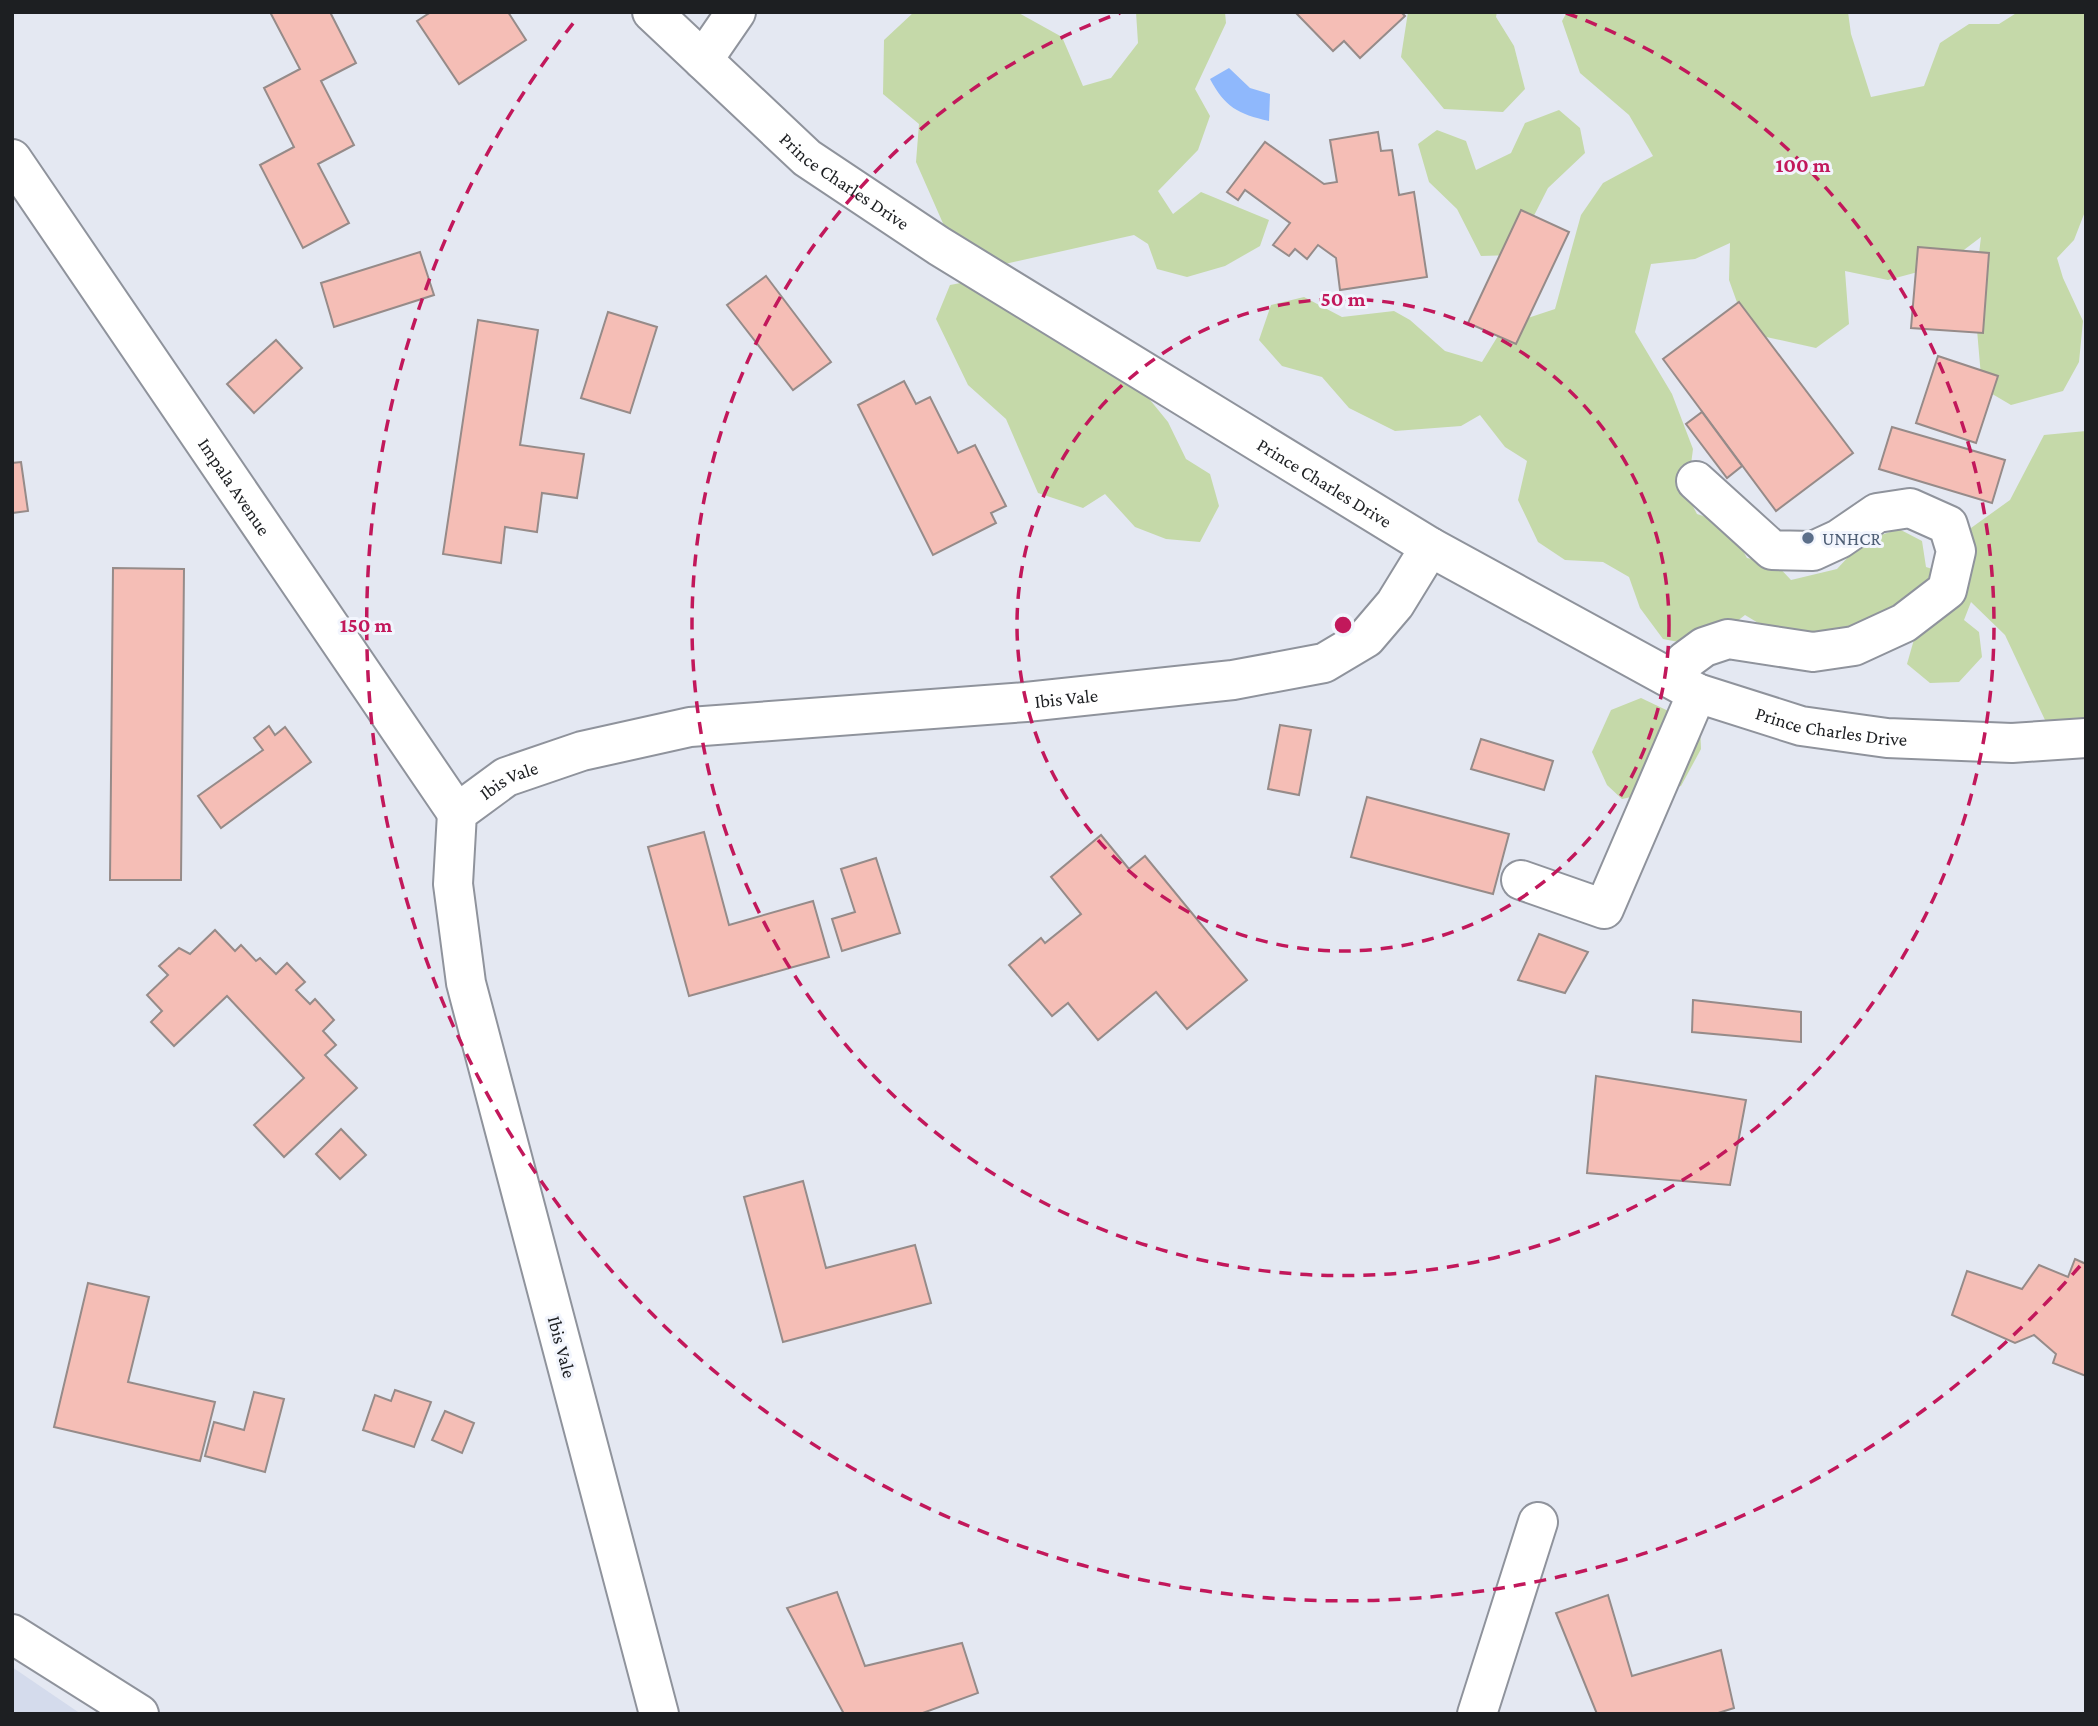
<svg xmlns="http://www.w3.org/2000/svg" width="2098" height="1726" font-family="'Crimson Pro',serif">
	<rect width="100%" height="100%" fill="#e4e8f2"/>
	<path fill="#d4dbec" d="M12,1667L81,1714H12Z"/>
	<g fill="#c5d9a9">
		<path d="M914,12H1017L1062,37L1083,86L1111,78L1138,43L1136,12H1225L1226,23L1195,89L1210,116L1198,150L1158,191L1173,214L1201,192L1269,220L1260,246L1225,266L1187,277L1157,269L1148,244L1134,235L1005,264L949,237L916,162L919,124L883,94L884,40Z"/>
		<path d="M1408,12H1497L1496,17L1514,46L1525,89L1503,112L1444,109L1401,57Z"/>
		<path d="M1567,12H1848L1851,34L1871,97L1924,86L1940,43L1969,24H1999L2018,12H2086V209L2074,240L2057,258L2063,278L2083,321L2079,362L2063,391L2011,405L1982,388L1974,295L1981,237L1944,265L1888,280L1845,271L1849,324L1816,348L1748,333L1729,280L1730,243L1695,259L1651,264L1635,332L1672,394L1693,449L1687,495L1697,514C1727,524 1733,532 1747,558L1776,564L1791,580L1837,569L1863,541L1899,529L1922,541L1926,567L1970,581L1971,528L2010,500L2044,435L2086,431V729L2045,720L2005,635L1971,602L1964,620L1979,632L1982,657L1959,682L1930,683L1907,664L1917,629L1827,665L1745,615L1704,647L1663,639L1640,608L1629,577L1603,562L1565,560L1538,542L1518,500L1527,461L1505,447L1480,415L1461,426L1395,431L1349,408L1322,377L1282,366L1259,340L1271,305L1304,297L1342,317L1394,311L1410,320L1445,351L1482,362L1504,326L1555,309L1581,215L1603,183L1653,156L1629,115L1580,73L1562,21Z"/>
		<path d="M1559,110L1580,128L1585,153L1548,188L1514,255L1481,256L1457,209L1429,182L1418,144L1437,130L1466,141L1476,170L1511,153L1525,123Z"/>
		<path d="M1019,272L1092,364L1133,379L1168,422L1186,459L1210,474L1219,506L1200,542L1166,539L1135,527L1105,494L1083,508L1038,493L1006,419L968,385L936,319L950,285Z"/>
		<path d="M1641,698L1700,726L1701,749L1681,786L1622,799L1607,785L1592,752L1611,710Z"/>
	</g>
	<path fill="#8fb8fc" d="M1229,68L1250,88L1270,94L1269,121C1238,114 1225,107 1210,79Z"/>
	<g fill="#f5beb6" stroke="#968b89" stroke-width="2">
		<path d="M270,12H330L356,63L321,81L354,145L318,164L349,223L303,248L260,165L294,147L264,88L300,69Z"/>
		<path d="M431,12H508L526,40L459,84L417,21Z"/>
		<path d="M1295,12H1401L1405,16L1360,58L1344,41L1333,51Z"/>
		<path d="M1378,132L1381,151L1392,150L1399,195L1414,192L1427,277L1340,290L1336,258L1318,245L1307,259L1295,249L1289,256L1273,245L1290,223L1245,190L1238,200L1227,192L1265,142L1324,184L1337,182L1330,140Z"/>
		<path d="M1521,210L1569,232L1516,344L1468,323Z"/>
		<path d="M1918,247L1989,253L1983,333L1911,328Z"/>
		<path d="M420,252L434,295L334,327L321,283Z"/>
		<path d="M766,276L831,362L793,390L727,305Z"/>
		<path d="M1739,302L1853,453L1776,511L1663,359Z"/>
		<path d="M608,312L657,327L630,413L581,398Z"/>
		<path d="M478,320L538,330L520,445L584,454L577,498L542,493L537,532L505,527L501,563L443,554Z"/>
		<path d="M276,340L302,368L254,413L227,384Z"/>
		<path d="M1938,356L1998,376L1976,443L1916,423Z"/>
		<path d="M904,381L916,404L930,397L958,453L975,445L1006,506L991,513L996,523L933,555L858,405Z"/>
		<path d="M1702,412L1742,466L1727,478L1686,424Z"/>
		<path d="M1892,427L2005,460L1992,503L1879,469Z"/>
		<path d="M21,462L28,511L12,513V463Z"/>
		<path d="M113,568L184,569L181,880H110Z"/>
		<path d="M1280,725L1311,730L1299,795L1268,789Z"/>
		<path d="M269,726L275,735L285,727L311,762L221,828L198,796L263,750L254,738Z"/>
		<path d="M1481,739L1553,761L1544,790L1471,769Z"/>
		<path d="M1367,797L1509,834L1493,894L1351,857Z"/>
		<path d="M704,832L729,925L813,901L829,957L689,996L648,847Z"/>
		<path d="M1101,835L1129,869L1145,856L1247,980L1187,1029L1156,992L1098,1040L1068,1003L1052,1016L1009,965L1041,938L1045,943L1081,914L1051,877Z"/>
		<path d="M876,858L900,933L842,951L832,919L855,912L841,869Z"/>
		<path d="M215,930L235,951L241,945L256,961L260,958L276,974L287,963L305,982L296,990L310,1004L315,999L334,1020L323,1031L336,1045L325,1055L357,1088L284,1157L254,1125L304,1078L227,996L174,1046L151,1022L162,1011L147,995L168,975L159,966L179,948L190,954Z"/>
		<path d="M1539,934L1588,952L1565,993L1518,980Z"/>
		<path d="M1693,1000L1801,1012V1042L1692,1032Z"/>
		<path d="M1596,1076L1746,1100L1730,1185L1587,1173Z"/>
		<path d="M341,1129L366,1155L340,1179L316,1154Z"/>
		<path d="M803,1181L826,1268L915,1245L931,1303L783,1342L744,1197Z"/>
		<path d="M2075,1259L2086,1264V1376L2053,1363L2056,1354L2034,1335L2015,1343L1952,1315L1967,1271L2022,1289L2039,1265L2068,1277Z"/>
		<path d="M88,1283L149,1297L128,1382L215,1402L200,1461L54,1427Z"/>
		<path d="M395,1390L431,1402L414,1447L363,1430L375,1395L391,1401Z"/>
		<path d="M254,1392L284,1399L265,1472L205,1456L214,1422L244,1430Z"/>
		<path d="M445,1411L474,1423L462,1453L432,1440Z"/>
		<path d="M837,1592L865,1666L962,1643L978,1693L920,1714H844L787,1608Z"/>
		<path d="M1608,1595L1632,1676L1721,1650L1734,1708L1715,1714H1597L1556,1613Z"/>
	</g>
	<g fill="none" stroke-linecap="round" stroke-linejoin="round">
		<g stroke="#8f939c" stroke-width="42">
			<g id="minor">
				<path id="s1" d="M652,12L807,158L939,246L1430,547L1697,693L1801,726L1887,738L2012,743L2086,738"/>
				<path d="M703,60L736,12"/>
				<path id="s2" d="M12,159L457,813"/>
				<path d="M1673,679L1685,661L1704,647L1728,639L1813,652L1854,646L1904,623L1947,590L1956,551L1948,525L1910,508L1877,513L1839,539L1813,551L1772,550L1696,481"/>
				<path d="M1521,880L1604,909L1697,693"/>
				<path d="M12,1634L139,1714"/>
				<path id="s3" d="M659,1714L466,983L453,884L457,813L506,777L582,751L690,727L1026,702L1233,680L1324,663L1366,638L1395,604L1430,547"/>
				<path d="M1477,1714L1538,1522"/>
			</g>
		</g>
		<use href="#minor" stroke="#fff" stroke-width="38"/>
	</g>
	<g fill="none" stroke="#c2185b" stroke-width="3.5" stroke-dasharray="12 9">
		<circle cx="1343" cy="625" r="326"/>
		<path d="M1566 13A651 651 0 1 1 1120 13"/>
		<path d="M2080 1266A977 977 0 0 1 578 17"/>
	</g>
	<circle fill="#5c6f8a" stroke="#f2f5fd" stroke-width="2.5" cx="1808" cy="538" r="7"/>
	<g text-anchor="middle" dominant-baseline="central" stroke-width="6" stroke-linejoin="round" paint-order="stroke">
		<g font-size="19" fill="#1d1f22" stroke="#f2f5fd">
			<text stroke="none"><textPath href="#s1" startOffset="257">Prince Charles Drive</textPath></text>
			<text stroke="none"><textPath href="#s1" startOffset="824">Prince Charles Drive</textPath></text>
			<text stroke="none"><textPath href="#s2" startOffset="396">Impala Avenue</textPath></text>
			<text stroke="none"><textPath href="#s3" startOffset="1556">Ibis Vale</textPath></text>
			<text stroke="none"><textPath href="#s1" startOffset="1391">Prince Charles Drive</textPath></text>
			<text stroke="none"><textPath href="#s3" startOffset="989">Ibis Vale</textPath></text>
			<text transform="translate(562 1347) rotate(75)">Ibis Vale</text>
		</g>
		<g font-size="19" fill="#4e5e75" stroke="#f2f5fd" text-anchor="start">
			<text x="1822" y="538">UNHCR</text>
		</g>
	</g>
	<circle cx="1343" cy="625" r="10" fill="#c2185b" stroke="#f2f5fd" stroke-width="3.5"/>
	<g font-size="21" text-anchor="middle" font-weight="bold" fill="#c2185b" stroke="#f2f5fd" stroke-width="6" stroke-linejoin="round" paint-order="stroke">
		<text x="1803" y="172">100 m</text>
		<text x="1343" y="306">50 m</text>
		<text x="366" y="632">150 m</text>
	</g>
	<rect width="2098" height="1726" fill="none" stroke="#1d1f22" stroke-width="28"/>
</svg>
